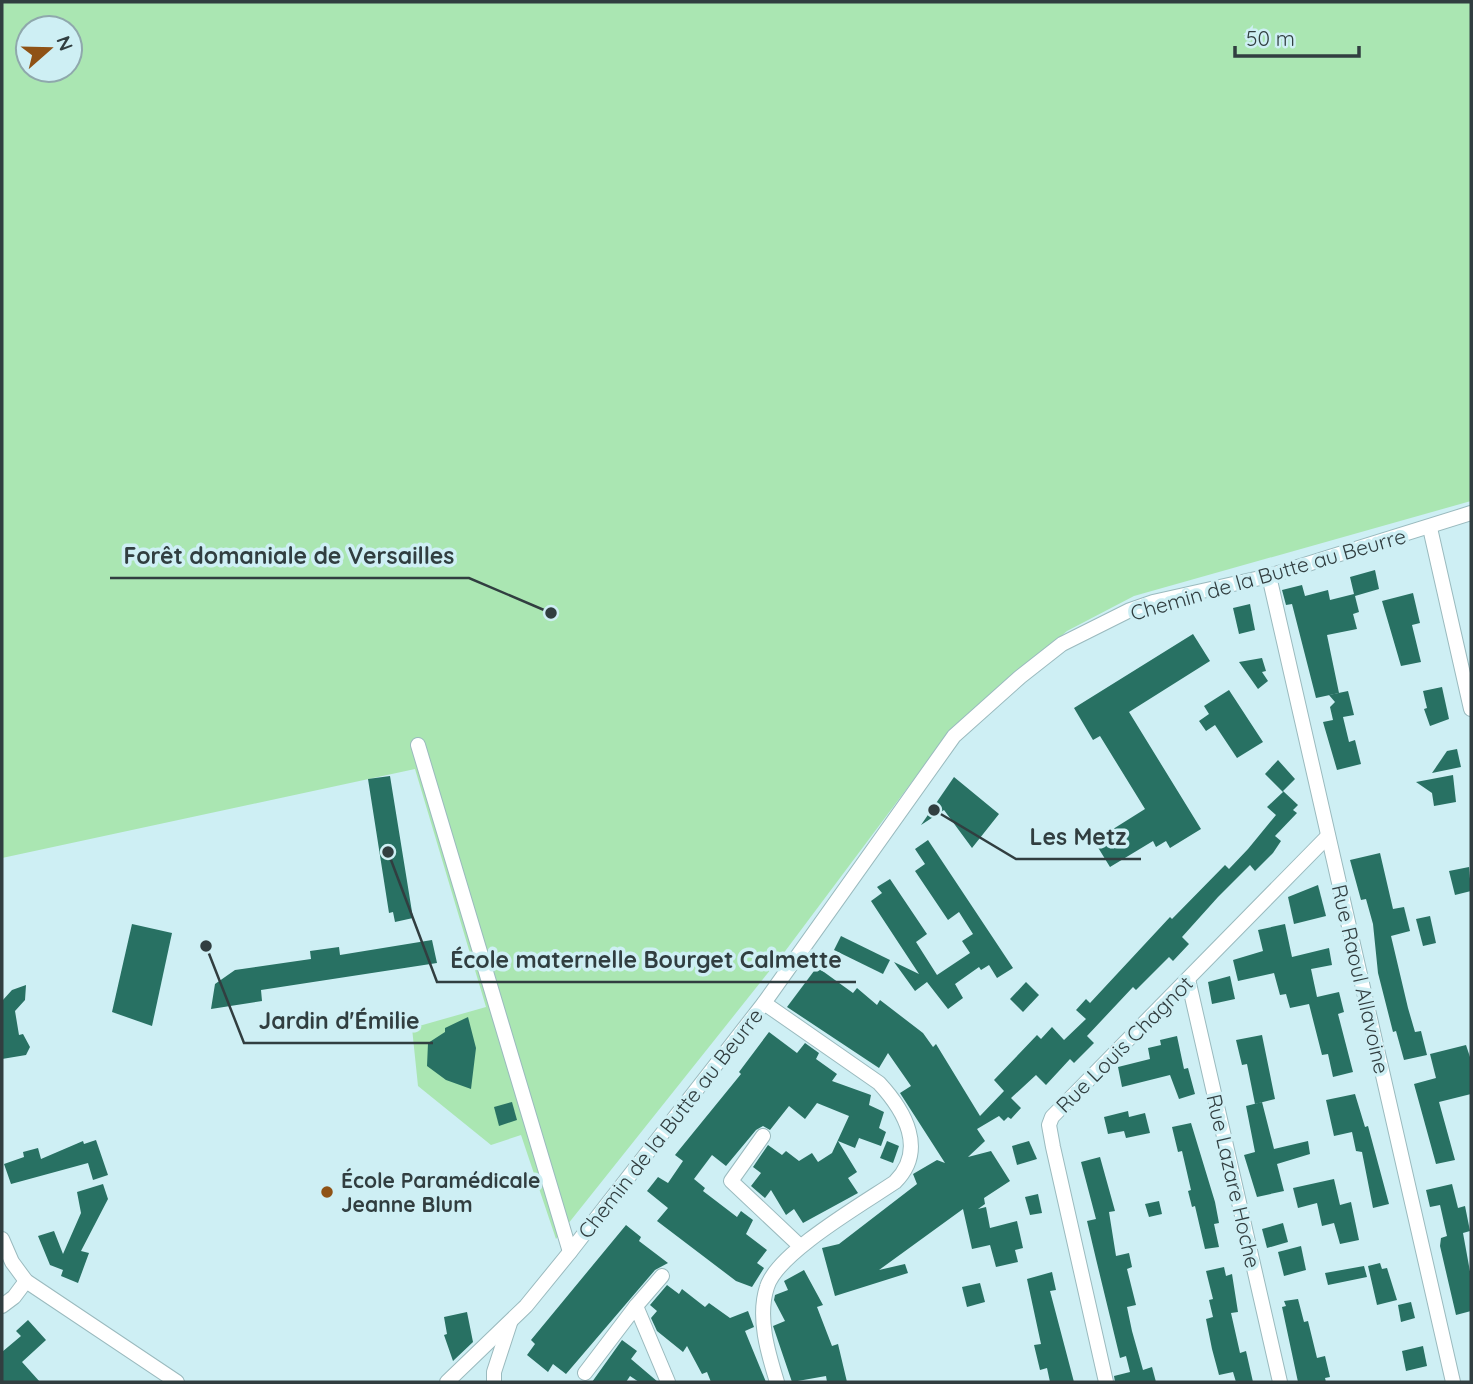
<svg xmlns="http://www.w3.org/2000/svg" width="1473" height="1384" font-family="Quicksand,sans-serif">
	<rect width="100%" height="100%" fill="#ceeff4"/>
	<path fill="#aae6b2" fill-rule="evenodd" d="M2,2H1471V501L1134,596L1067,631L950,731L783,954L556,1239L521,1135L491,1145L418,1086L412,1028L486,1007L415,769L2,858ZM28,28H70V70H28Z"/>
	<g fill="#287163">
		<path d="M1375,570L1379,589L1355,596L1359,612L1353,614L1357,629L1327,635L1339,693L1316,698L1292,604L1286,605L1282,590L1302,585L1305,596L1328,590L1330,600L1354,594L1350,577Z"/>
		<path d="M1413,593L1420,623L1412,625L1421,662L1401,666L1382,601Z"/>
		<path d="M1250,604L1255,630L1239,634L1233,608Z"/>
		<path d="M1193,634L1210,661L1129,712L1201,829L1170,848L1166,841L1156,847L1153,841L1110,867L1094,841L1145,809L1100,736L1093,740L1074,708Z"/>
		<path d="M1262,658L1266,671L1262,672L1268,681L1258,689L1239,662Z"/>
		<path d="M1442,687L1449,719L1430,726L1424,709L1427,708L1423,691Z"/>
		<path d="M1229,690L1263,742L1237,758L1215,725L1206,731L1199,721L1209,714L1204,706Z"/>
		<path d="M1348,691L1354,715L1343,717L1349,742L1355,740L1361,764L1337,770L1323,722L1333,720L1330,707L1335,702L1329,695Z"/>
		<path d="M1457,749L1461,767L1432,773L1447,751Z"/>
		<path d="M1278,760L1295,779L1283,791L1298,805L1293,810L1297,813L1275,836L1281,841L1273,853L1255,871L1250,865L1218,897L1182,937L1189,944L1173,961L1169,957L1136,990L1133,987L1087,1036L1094,1043L1074,1063L1070,1059L1046,1085L1036,1075L1011,1098L1021,1108L1011,1119L1008,1117L1004,1121L999,1116L977,1129L985,1141L968,1157L991,1151L1010,1181L984,1198L985,1204L978,1209L986,1207L990,1228L1017,1221L1023,1248L1015,1250L1018,1262L996,1267L990,1245L972,1249L963,1209L879,1270L905,1264L908,1273L835,1296L822,1248L839,1244L917,1184L913,1174L937,1160L945,1163L900,1093L911,1086L888,1053L879,1068L787,1007L817,967L853,993L857,988L877,1005L880,1000L923,1033L933,1047L936,1044L980,1116L1004,1091L994,1080L1037,1035L1041,1039L1052,1027L1064,1040L1086,1019L1076,1010L1086,999L1090,1003L1170,917L1172,919L1225,865L1229,869L1248,849L1276,815L1267,807L1283,792L1265,774Z"/>
		<path d="M1453,775L1456,802L1434,806L1432,793L1416,782Z"/>
		<path d="M390,776L413,918L395,922L393,912L389,913L368,779Z"/>
		<path d="M954,777L999,814L972,848L944,810L921,825Z"/>
		<path d="M928,840L1013,968L997,978L989,965L981,970L979,967L955,984L963,998L948,1009L927,982L915,991L894,962L919,974L871,901L882,893L877,887L890,879L927,934L916,942L937,975L970,953L962,941L973,934L959,912L948,920L915,871L925,864L915,849Z"/>
		<path d="M1380,853L1393,909L1404,907L1410,931L1391,936L1408,1008L1415,1032L1421,1031L1427,1055L1404,1060L1396,1031L1393,1032L1378,973L1373,924L1366,899L1361,900L1350,860Z"/>
		<path d="M1469,867L1471,891L1455,895L1449,871Z"/>
		<path d="M1318,885L1326,916L1294,924L1288,897Z"/>
		<path d="M1430,916L1436,943L1423,946L1416,919Z"/>
		<path d="M132,924L172,933L152,1026L112,1012Z"/>
		<path d="M1285,924L1292,957L1329,948L1332,965L1311,969L1317,997L1339,992L1344,1012L1338,1014L1353,1072L1333,1077L1328,1054L1322,1055L1309,1004L1290,1008L1286,994L1280,995L1274,973L1238,981L1233,960L1263,951L1258,930Z"/>
		<path d="M841,936L890,960L883,974L834,950Z"/>
		<path d="M432,940L437,963L261,990L262,1001L211,1009L215,984L235,970L311,959L310,951L339,947L340,955Z"/>
		<path d="M1230,976L1235,999L1212,1004L1208,982Z"/>
		<path d="M1026,982L1039,995L1023,1012L1010,999Z"/>
		<path d="M26,985L25,1000L15,1011L19,1035L23,1034L30,1047L26,1055L2,1059V1001L12,990Z"/>
		<path d="M468,1017L476,1048L471,1089L446,1080L427,1066L428,1043L445,1032V1028Z"/>
		<path d="M769,1032L797,1053L805,1043L819,1053L816,1059L837,1074L832,1081L871,1095L869,1105L884,1112L879,1128L886,1132L881,1146L859,1138L855,1148L838,1141L857,1172L848,1178L858,1193L803,1223L794,1209L786,1215L771,1190L765,1198L751,1186L761,1173L753,1167L768,1145L782,1155L786,1151L799,1161L812,1153L818,1162L832,1153L849,1116L817,1103L805,1119L789,1106L770,1130L763,1126L756,1130L726,1166L712,1155L694,1179L705,1188L703,1191L737,1217L741,1211L753,1220L746,1234L767,1250L757,1263L764,1268L752,1287L736,1281L657,1221L668,1208L647,1191L658,1177L668,1183L683,1161L675,1155L741,1074L739,1072Z"/>
		<path d="M1262,1035L1275,1099L1255,1104L1247,1064L1242,1065L1236,1040Z"/>
		<path d="M1177,1036L1184,1069L1188,1068L1195,1094L1179,1099L1170,1075L1122,1087L1118,1067L1150,1059L1148,1048L1161,1045L1160,1040Z"/>
		<path d="M1466,1045L1471,1060V1094L1439,1102L1455,1160L1436,1164L1414,1084L1436,1078L1430,1054Z"/>
		<path d="M1355,1094L1365,1127L1368,1126L1389,1204L1373,1208L1362,1152L1356,1151L1352,1132L1334,1136L1326,1100Z"/>
		<path d="M512,1102L517,1120L499,1126L494,1107Z"/>
		<path d="M1262,1102L1274,1149L1308,1141L1310,1154L1277,1164L1284,1191L1257,1197L1244,1155L1255,1152L1246,1106Z"/>
		<path d="M1128,1111L1129,1117L1145,1113L1150,1133L1126,1138L1124,1131L1108,1134L1104,1117Z"/>
		<path d="M1191,1123L1215,1202L1219,1223L1214,1224L1219,1247L1205,1249L1195,1206L1192,1207L1188,1191L1191,1190L1182,1151L1178,1152L1172,1127Z"/>
		<path d="M96,1140L108,1175L93,1180L88,1163L11,1184L4,1164L24,1157L23,1152L38,1148L41,1159L83,1141L84,1144Z"/>
		<path d="M887,1141L899,1146L893,1163L880,1158Z"/>
		<path d="M1029,1141L1037,1159L1017,1165L1012,1146Z"/>
		<path d="M1100,1157L1115,1211L1109,1212L1116,1256L1129,1253L1132,1267L1127,1269L1136,1305L1127,1307L1132,1331L1143,1370L1152,1367L1156,1382H1115L1114,1376L1130,1372L1126,1356L1120,1358L1096,1259L1087,1221L1096,1219L1081,1162Z"/>
		<path d="M1334,1179L1340,1205L1351,1202L1359,1240L1340,1244L1334,1223L1322,1226L1317,1203L1298,1208L1293,1188Z"/>
		<path d="M103,1184L108,1199L81,1251L89,1253L78,1283L61,1276L63,1270L50,1265L38,1236L54,1231L63,1254L81,1213L77,1192Z"/>
		<path d="M1452,1184L1458,1208L1465,1206L1470,1231L1463,1233L1471,1277V1311L1456,1315L1440,1246L1441,1238L1447,1236L1440,1205L1430,1207L1426,1190Z"/>
		<path d="M1038,1194L1042,1213L1030,1215L1025,1197Z"/>
		<path d="M1159,1201L1162,1214L1149,1217L1145,1204Z"/>
		<path d="M1283,1223L1288,1242L1267,1248L1262,1229Z"/>
		<path d="M626,1225L641,1237L639,1241L668,1263L655,1270L566,1374L553,1364L548,1372L527,1355L535,1344L531,1340Z"/>
		<path d="M1301,1246L1306,1270L1284,1276L1278,1252Z"/>
		<path d="M1380,1263L1382,1269L1387,1268L1397,1300L1377,1305L1368,1266Z"/>
		<path d="M1364,1266L1367,1277L1328,1285L1325,1273Z"/>
		<path d="M1224,1267L1226,1276L1232,1274L1238,1312L1231,1313L1240,1353L1246,1351L1253,1382H1236L1233,1372L1219,1375L1212,1349L1206,1319L1213,1317L1209,1300L1213,1299L1206,1271Z"/>
		<path d="M804,1270L823,1305L817,1307L832,1346L838,1344L847,1382H827L826,1376L792,1382L773,1326L785,1321L774,1300L775,1295L788,1290L784,1281Z"/>
		<path d="M1052,1272L1056,1290L1050,1291L1074,1382H1050L1047,1368L1040,1370L1034,1345L1041,1344L1027,1279Z"/>
		<path d="M980,1283L985,1302L967,1307L962,1287Z"/>
		<path d="M667,1285L679,1294L682,1289L705,1307L709,1303L730,1318L748,1311L754,1327L745,1331L766,1382H711L707,1372L702,1374L687,1346L683,1352L657,1331L651,1318L657,1311L650,1305Z"/>
		<path d="M1298,1299L1304,1322L1308,1321L1317,1358L1325,1356L1330,1377L1325,1378L1326,1382H1298L1282,1307L1286,1306L1284,1301Z"/>
		<path d="M1411,1302L1415,1318L1401,1322L1398,1305Z"/>
		<path d="M467,1312L473,1342L453,1361L444,1335L447,1334L444,1317Z"/>
		<path d="M28,1320L46,1340L22,1362L40,1382H2V1352L21,1336L16,1331Z"/>
		<path d="M622,1340L637,1351L631,1359L658,1382H639L630,1376L626,1382H592Z"/>
		<path d="M1423,1346L1427,1366L1406,1371L1402,1351Z"/>
	</g>
	<g fill="none" stroke-linecap="round" stroke-linejoin="round">
		<g stroke="#9ababe" stroke-width="16">
			<g id="street">
				<path d="M1430,528L1471,709"/>
				<path d="M1269,576L1453,1382"/>
				<path d="M418,745L570,1252"/>
				<path d="M1188,979L1280,1382"/>
				<path d="M764,1003L879,1083C905,1111 927,1150 895,1182C864,1203 777,1253 767,1287C757,1317 768,1353 777,1382"/>
				<path d="M763,1136L731,1181L800,1246"/>
				<path d="M2,1239L12,1262L26,1281L177,1382"/>
				<path d="M2,1306L14,1297L26,1281"/>
				<path d="M636,1306L662,1276"/>
				<path d="M585,1373L636,1306L668,1382"/>
				<path d="M447,1382L526,1306L570,1252L764,1003L954,736L1020,677L1062,644L1130,610L1153,602L1269,576L1471,513"/>
				<path d="M494,1382V1372L510,1323"/>
				<path d="M1106,1382L1053,1147L1049,1125L1052,1117L1328,836"/>
			</g>
		</g>
		<use href="#street" stroke="#fff" stroke-width="14"/>
	</g>
	<circle fill="#8f5215" stroke="#ceeff4" stroke-width="2.5" cx="327" cy="1192" r="7"/>
	<g text-anchor="middle" dominant-baseline="central" stroke-width="7" stroke-linejoin="round" paint-order="stroke">
		<g font-size="21" fill="#313e40" stroke="#ceeff4">
			<text transform="translate(1268 574) rotate(-16)">Chemin de la Butte au Beurre</text>
			<text transform="translate(1361 979) rotate(77)">Rue Raoul Allavoine</text>
			<text transform="translate(1124 1044) rotate(-45)">Rue Louis Chagnot</text>
			<text transform="translate(670 1123) rotate(-52)">Chemin de la Butte au Beurre</text>
			<text transform="translate(1234 1181) rotate(77)">Rue Lazare Hoche</text>
		</g>
		<g font-size="21" font-weight="bold" fill="#313e40" stroke="#ceeff4" text-anchor="start">
			<text x="341" y="1180">École Paramédicale<tspan x="341" dy="24">Jeanne Blum</tspan></text>
		</g>
	</g>
	<path fill="none" stroke="#313e40" stroke-width="2.5" d="M551 613L469 578H110M934 810L1016 859H1141M388 852L437 982H856M206 946L244 1043H433"/>
	<g fill="#313e40" stroke="#ceeff4" stroke-width="2.5">
		<circle cx="551" cy="613" r="7"/>
		<circle cx="934" cy="810" r="7"/>
		<circle cx="388" cy="852" r="7"/>
		<circle cx="206" cy="946" r="7"/>
	</g>
	<g font-size="23" text-anchor="middle" font-weight="bold" fill="#313e40" stroke="#ceeff4" stroke-width="7" stroke-linejoin="round" paint-order="stroke">
		<text x="289" y="564">Forêt domaniale de Versailles</text>
		<text x="1078" y="845">Les Metz</text>
		<text x="646" y="968">École maternelle Bourget Calmette</text>
		<text x="339" y="1029">Jardin d'Émilie</text>
	</g>
	<rect width="1473" height="1384" fill="none" stroke="#313e40" stroke-width="7"/>
	<g transform="translate(49 49) rotate(70)"><circle r="33" fill="#ceeff4" stroke="#8fa8ac" stroke-width="2"/>
	<path d="M0-5L12 26L0 18L-12 26Z" fill="#8f5215"/>
	<text y="-10" font-size="19" font-weight="bold" text-anchor="middle" fill="#313e40">N</text>
	</g>
	<path d="M1235 46v10h124v-10" fill="none" stroke="#313e40" stroke-width="3.5"/>
	<text x="1246" y="46" font-size="21" fill="#313e40" stroke="#ceeff4" stroke-width="5" paint-order="stroke">50 m</text>
</svg>
